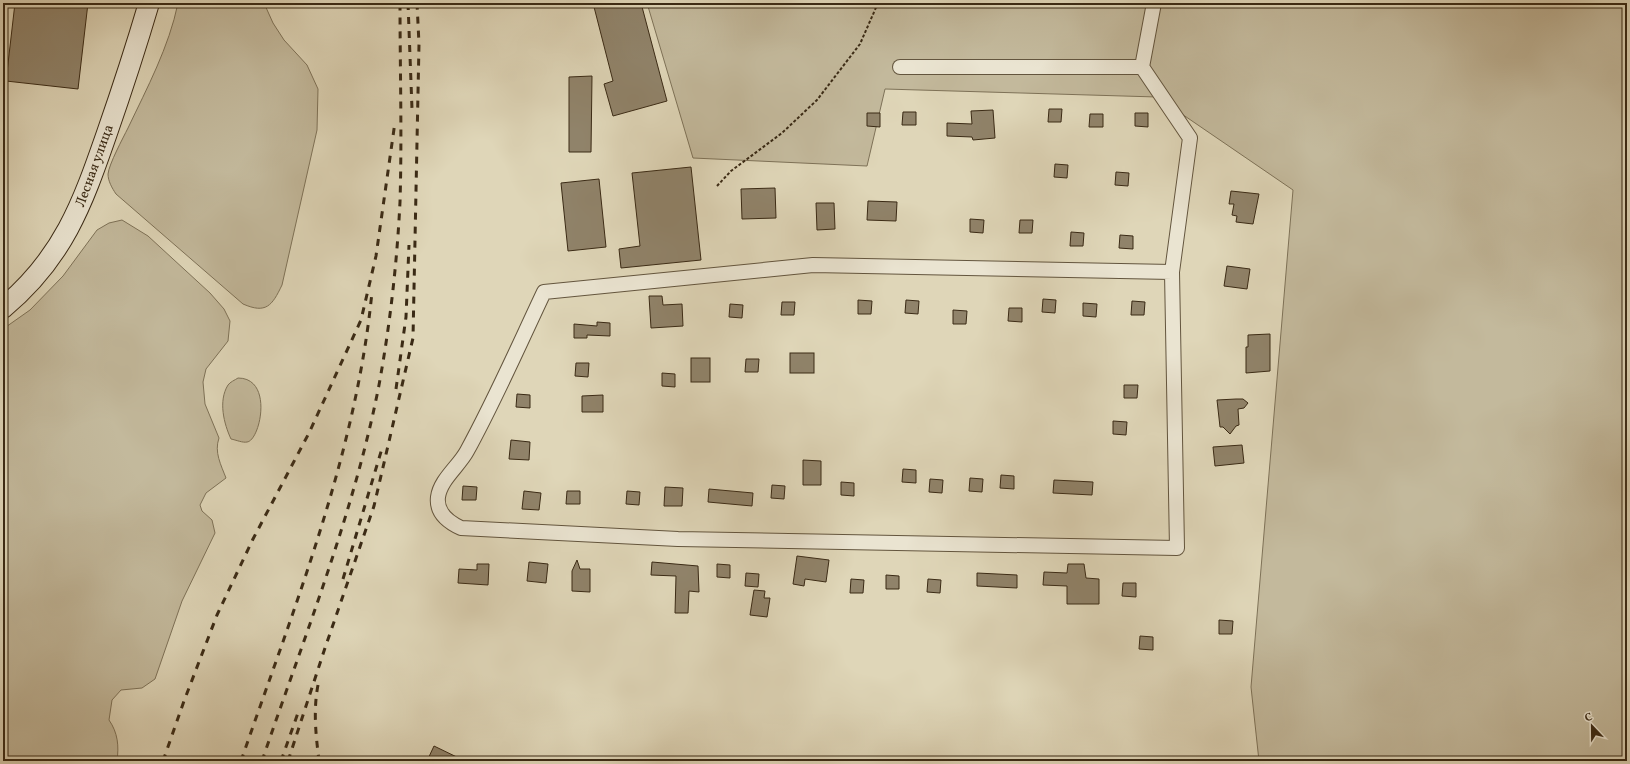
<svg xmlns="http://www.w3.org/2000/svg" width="1630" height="764" font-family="Vollkorn,serif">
	<rect width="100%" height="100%" fill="#dfd6b8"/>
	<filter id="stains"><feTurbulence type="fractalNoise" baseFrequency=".005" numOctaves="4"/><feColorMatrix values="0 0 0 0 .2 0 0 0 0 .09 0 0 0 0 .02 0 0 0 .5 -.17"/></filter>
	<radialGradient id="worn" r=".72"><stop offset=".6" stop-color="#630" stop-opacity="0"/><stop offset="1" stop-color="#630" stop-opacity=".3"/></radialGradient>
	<g fill="#c3b99c" stroke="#7e7258">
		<path d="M178,3H264L273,23L284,40L307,65L318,89L317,130L282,285C272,306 266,314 243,304L116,194C112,188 108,181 108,174C109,164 123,138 128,128C147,88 169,47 178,3Z"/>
		<path d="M647,3H1627V761H1259L1251,687L1293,190L1157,97L885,89L867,166L693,158Z"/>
		<path d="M122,220L148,236L210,293L224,309L230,321L228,341L206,369L203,382L205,404L219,438C214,452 221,465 226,478L206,493L200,505L202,511L212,520L215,533L182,601L155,679L142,688L121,690L112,700L109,720C118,733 119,746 117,761H3V329L30,310L63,276L97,230L109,223Z"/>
		<path d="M238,378C274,378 260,441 247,442C243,443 236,440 231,439C224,424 218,401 228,385C230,382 235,380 238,378Z"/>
	</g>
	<g fill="#90836a" stroke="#3a2a15">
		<path d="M15,3H88L78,89L6,81Z"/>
		<path d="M593,3H641L667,101L613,116L604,84L613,81Z"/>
		<path d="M592,76L591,152H569V77Z"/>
		<path d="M1049,109H1062L1061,122H1048Z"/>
		<path d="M993,110L995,138L973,140L972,137L947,136V123L972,124L971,111Z"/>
		<path d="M903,112H916V125H902Z"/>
		<path d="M867,113H880V127L867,126Z"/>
		<path d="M1135,113H1148V127L1135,126Z"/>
		<path d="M1090,114H1103V127H1089Z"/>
		<path d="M1055,164L1068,165L1067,178L1054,177Z"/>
		<path d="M691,167L701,260L621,268L619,249L640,246L632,173Z"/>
		<path d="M1116,172L1129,173L1128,186L1115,185Z"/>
		<path d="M599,179L606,247L568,251L561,183Z"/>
		<path d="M775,188L776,218L742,219L741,189Z"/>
		<path d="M1231,191L1259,194L1253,224L1236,222L1237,216L1232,215L1234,204H1229Z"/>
		<path d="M868,201L897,202L896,221L867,220Z"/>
		<path d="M816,203H834L835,229L817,230Z"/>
		<path d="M970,219L984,220L983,233L970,232Z"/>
		<path d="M1020,220H1033L1032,233H1019Z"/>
		<path d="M1071,232L1084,233L1083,246H1070Z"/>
		<path d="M1120,235L1133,236V249L1119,248Z"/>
		<path d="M1227,266L1250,269L1247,289L1224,286Z"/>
		<path d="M649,296H662L663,305L682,304L683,326L651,328Z"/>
		<path d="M1043,299L1056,300L1055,313L1042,312Z"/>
		<path d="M858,300L872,301L871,314H858Z"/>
		<path d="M906,300L919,301L918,314L905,313Z"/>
		<path d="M1132,301L1145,302L1144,315H1131Z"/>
		<path d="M782,302H795L794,315H781Z"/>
		<path d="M1083,303L1097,304L1096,317L1083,316Z"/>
		<path d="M730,304L743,305L742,318L729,317Z"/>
		<path d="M1009,308H1022V322L1008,321Z"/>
		<path d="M953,310L967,311L966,324H953Z"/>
		<path d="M597,322L610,323V336L587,335V338H574V324L597,326Z"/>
		<path d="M1270,334V371L1246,373V347H1248V335Z"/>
		<rect x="790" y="353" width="24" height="20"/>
		<rect x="691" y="358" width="19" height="24"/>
		<path d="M746,359H759L758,372H745Z"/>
		<path d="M576,363H589L588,377L575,376Z"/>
		<path d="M662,373L675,374V387L662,386Z"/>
		<path d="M1124,385H1138L1137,398H1124Z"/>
		<path d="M517,394L530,395V408L516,407Z"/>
		<path d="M603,395V412H582V396Z"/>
		<path d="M1236,399H1243L1248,403L1244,408L1238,409L1239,425L1236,426L1230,434L1223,427H1220L1217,400Z"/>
		<path d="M1113,421L1127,422L1126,435L1113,434Z"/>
		<path d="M511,440L530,442L529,460L509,459Z"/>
		<path d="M1242,445L1244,463L1215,466L1213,447Z"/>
		<path d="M803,460L821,461V485H803Z"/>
		<path d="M903,469L916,470V483L902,482Z"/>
		<path d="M1001,475L1014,476V489L1000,488Z"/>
		<path d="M970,478L983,479L982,492L969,491Z"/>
		<path d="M930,479L943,480L942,493L929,492Z"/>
		<path d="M1054,480L1093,482L1092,495L1053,493Z"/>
		<path d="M841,482L854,483V496L841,495Z"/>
		<path d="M772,485L785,486L784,499L771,498Z"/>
		<path d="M463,486L477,487L476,500H462Z"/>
		<path d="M665,487L683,488L682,506H664Z"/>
		<path d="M709,489L753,493L752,506L708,502Z"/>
		<path d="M524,491L541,493L539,510L522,509Z"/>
		<path d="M567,491H580V504H566Z"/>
		<path d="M627,491L640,492L639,505L626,504Z"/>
		<path d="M797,556L829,560L826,582L805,579L804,586L793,584Z"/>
		<path d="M577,560L580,569H590V592L572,591V571Z"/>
		<path d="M529,562L548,564L546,583L527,581Z"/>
		<path d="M652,562L698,566L699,592L689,591L688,613H675L676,576L651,575Z"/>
		<path d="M477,564H489L488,585L458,583L459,569L477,570Z"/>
		<path d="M717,564L730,565V578L717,577Z"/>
		<path d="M1068,564H1084L1086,578L1099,579V604H1067V586L1043,585L1044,572L1067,573Z"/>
		<path d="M746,573L759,574L758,587L745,586Z"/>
		<path d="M977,573L1017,575V588L977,586Z"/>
		<path d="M886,575L899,576V589H886Z"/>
		<path d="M851,579L864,580L863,593H850Z"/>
		<path d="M928,579L941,580L940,593L927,592Z"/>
		<path d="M1123,583H1136V597L1122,596Z"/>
		<path d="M754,590L765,591L764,598H770L767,617L750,615Z"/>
		<path d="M1219,620L1233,621L1232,634H1219Z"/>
		<path d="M1140,636L1153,637V650L1139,649Z"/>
		<path d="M434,746L465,761H427Z"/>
	</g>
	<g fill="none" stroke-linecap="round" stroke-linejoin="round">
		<g stroke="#63553e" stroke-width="16">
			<g id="street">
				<path d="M1154,3L1142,67L1190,138L1172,272L813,265L544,292C519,345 495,400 467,451C459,466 440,480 438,497C436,513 448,522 461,528L678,539L1177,548L1172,272"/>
				<path d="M900,67H1142"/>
			</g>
		</g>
		<g stroke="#3a2a15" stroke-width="22">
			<path id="secondary" d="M3,308C63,258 82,205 107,133C122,90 136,47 149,3"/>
		</g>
		<path stroke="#3a2a15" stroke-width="2" stroke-dasharray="3 2" stroke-linecap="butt" d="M717,186L731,171L782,133L817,100L860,44L878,3"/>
		<use href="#street" stroke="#eae4d1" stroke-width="14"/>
		<use href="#secondary" stroke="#eae4d1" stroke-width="20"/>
		<g stroke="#3a2a15" stroke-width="3" stroke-dasharray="7 7" stroke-linecap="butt">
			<path d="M408,3L412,109"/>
			<path d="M396,389L406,317L409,245"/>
			<path d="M343,579L383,445"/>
			<path d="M318,685C313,711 316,736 319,761"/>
			<path d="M163,761L184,701L217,615L253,539L309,433L361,320L376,256L395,122"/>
			<path d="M241,761C294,607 356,455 372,292"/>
			<path d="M262,761C304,637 354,513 379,385C390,325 397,263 400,202C402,136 400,69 400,3"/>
			<path d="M281,761L299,710"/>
			<path d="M288,761L325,648L374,506L413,338L419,44L417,3"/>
		</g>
	</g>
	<g text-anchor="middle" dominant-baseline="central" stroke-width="3" stroke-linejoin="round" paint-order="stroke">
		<g font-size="14" fill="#3a2a15" stroke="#eae4d1">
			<text transform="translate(95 166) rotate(-70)">Лесная улица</text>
		</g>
	</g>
	<rect width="1630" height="764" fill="none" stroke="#dfd6b8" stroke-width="16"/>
	<rect x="4" y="4" width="1622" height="756" fill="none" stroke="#3a2a15" stroke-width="2"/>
	<rect x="8" y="8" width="1614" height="748" fill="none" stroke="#3a2a15"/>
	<g transform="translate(1592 726) rotate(338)" stroke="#eae4d1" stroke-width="3" paint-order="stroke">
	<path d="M0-3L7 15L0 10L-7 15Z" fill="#3a2a15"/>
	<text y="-6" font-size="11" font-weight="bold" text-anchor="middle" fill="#3a2a15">С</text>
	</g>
	<rect width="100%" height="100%" filter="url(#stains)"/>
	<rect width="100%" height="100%" fill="url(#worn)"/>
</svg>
